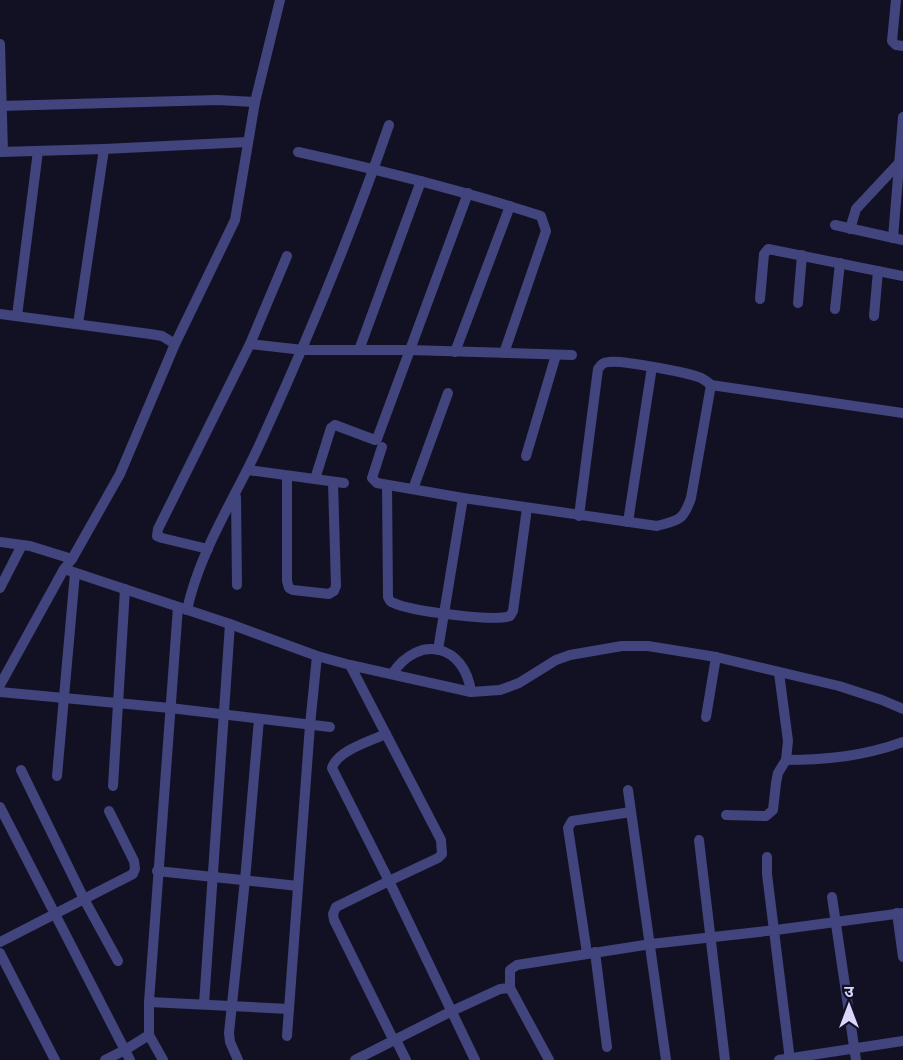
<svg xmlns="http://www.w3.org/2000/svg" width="903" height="1060" font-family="'Public Sans','Noto Sans Devanagari',sans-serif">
	<rect width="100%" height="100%" fill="#121123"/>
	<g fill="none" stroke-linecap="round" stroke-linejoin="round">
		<g stroke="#41447d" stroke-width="10">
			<path d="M896,0L892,41L896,45L903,46"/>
			<path d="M0,44L3,152"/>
			<path d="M0,106L217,100L255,102"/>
			<path d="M0,152L104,149L248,142"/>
			<path d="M298,152C380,170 461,190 541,216L546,231L504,353"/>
			<path d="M835,225L903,240"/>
			<path d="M850,229L856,209L899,163"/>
			<path d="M893,238L903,117"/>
			<path d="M760,299L764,254L768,249L903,276"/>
			<path d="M798,303L802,255"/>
			<path d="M835,309L840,263"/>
			<path d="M0,314L150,334L162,336L175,344"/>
			<path d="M17,316L38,151"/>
			<path d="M874,316L878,271"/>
			<path d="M78,324L104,149"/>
			<path d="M250,344L303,350H409L572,355"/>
			<path d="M359,350L421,181"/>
			<path d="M455,352L510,206"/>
			<path d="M382,447L372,478L377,483L463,498L657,526C679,520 683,521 691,498L711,385"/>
			<path d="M526,456L556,355"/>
			<path d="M248,470L344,483"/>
			<path d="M287,476V581L289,588L293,590L329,594L334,591L336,586L333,482"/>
			<path d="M315,479L331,428L335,425L375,440L377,439L468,193"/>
			<path d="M387,485L388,597C390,601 390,602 394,603C410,611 495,622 510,616L513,611L527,508"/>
			<path d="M413,489L448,393"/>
			<path d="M236,497L237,585"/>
			<path d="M579,516L598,369C601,365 603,362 609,362C621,360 693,373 703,379C706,381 709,383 711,385L903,413"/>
			<path d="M628,522L652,367"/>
			<path d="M0,542L30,546L72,559"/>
			<path d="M208,549L162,538L157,536L158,529L250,344L287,256"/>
			<path d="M64,569L230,624L317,656L350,665"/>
			<path d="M0,588L22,545"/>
			<path d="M187,610C200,549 237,495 262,439C309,336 352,232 389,125"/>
			<path d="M438,650L463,498"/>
			<path d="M392,674C419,633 465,645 471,692"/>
			<path d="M0,685L64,569L72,559L120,474L175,344L235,220L255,102L280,0"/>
			<path d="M0,692L170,708L330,727"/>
			<path d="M706,717L716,657"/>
			<path d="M386,734C370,741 337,751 332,768L389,881L336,907L333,914L334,920L394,1041"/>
			<path d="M786,760C827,760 864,756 903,742"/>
			<path d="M57,776L75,573"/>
			<path d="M113,786L125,589"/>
			<path d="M628,790L666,1060"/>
			<path d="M0,807L130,1060"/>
			<path d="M109,811L134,861L135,869L133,874L84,899L118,961"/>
			<path d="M726,815L766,816L773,810L776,783L778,773L786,760L788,741L779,673"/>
			<path d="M699,840L725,1060"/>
			<path d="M767,857V874L790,1060"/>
			<path d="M157,871L298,886"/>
			<path d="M832,897L856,1060"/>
			<path d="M897,913L903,957"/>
			<path d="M0,942L84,899L21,770"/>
			<path d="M595,952L607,1047"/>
			<path d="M0,953L55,1060"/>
			<path d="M587,953L568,828L572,821L631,812"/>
			<path d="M510,988V970L517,965L651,944L776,930L903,913"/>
			<path d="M149,1002L289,1009"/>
			<path d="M204,1004L230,624"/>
			<path d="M287,1036L310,725L317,656"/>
			<path d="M396,1040L406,1060"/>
			<path d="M105,1060L125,1050L149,1035"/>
			<path d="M163,1060L149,1035V1002L178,607"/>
			<path d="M238,1060L230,1042L229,1033L245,880L259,719"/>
			<path d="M355,1060L452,1011L500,989L510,988L549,1060"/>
			<path d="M475,1060L389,881L438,858L442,854L441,840L350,665L471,692L500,690L519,683L556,660L570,655L622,646H648L716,657L839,686L882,700L903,709"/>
			<path d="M779,1060L903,1041"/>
		</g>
	</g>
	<g transform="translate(849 1006)" stroke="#121123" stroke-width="4.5" paint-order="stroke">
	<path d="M0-4.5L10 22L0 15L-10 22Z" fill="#d8d7fb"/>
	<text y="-9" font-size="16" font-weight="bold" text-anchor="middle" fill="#d8d7fb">उ</text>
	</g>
</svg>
